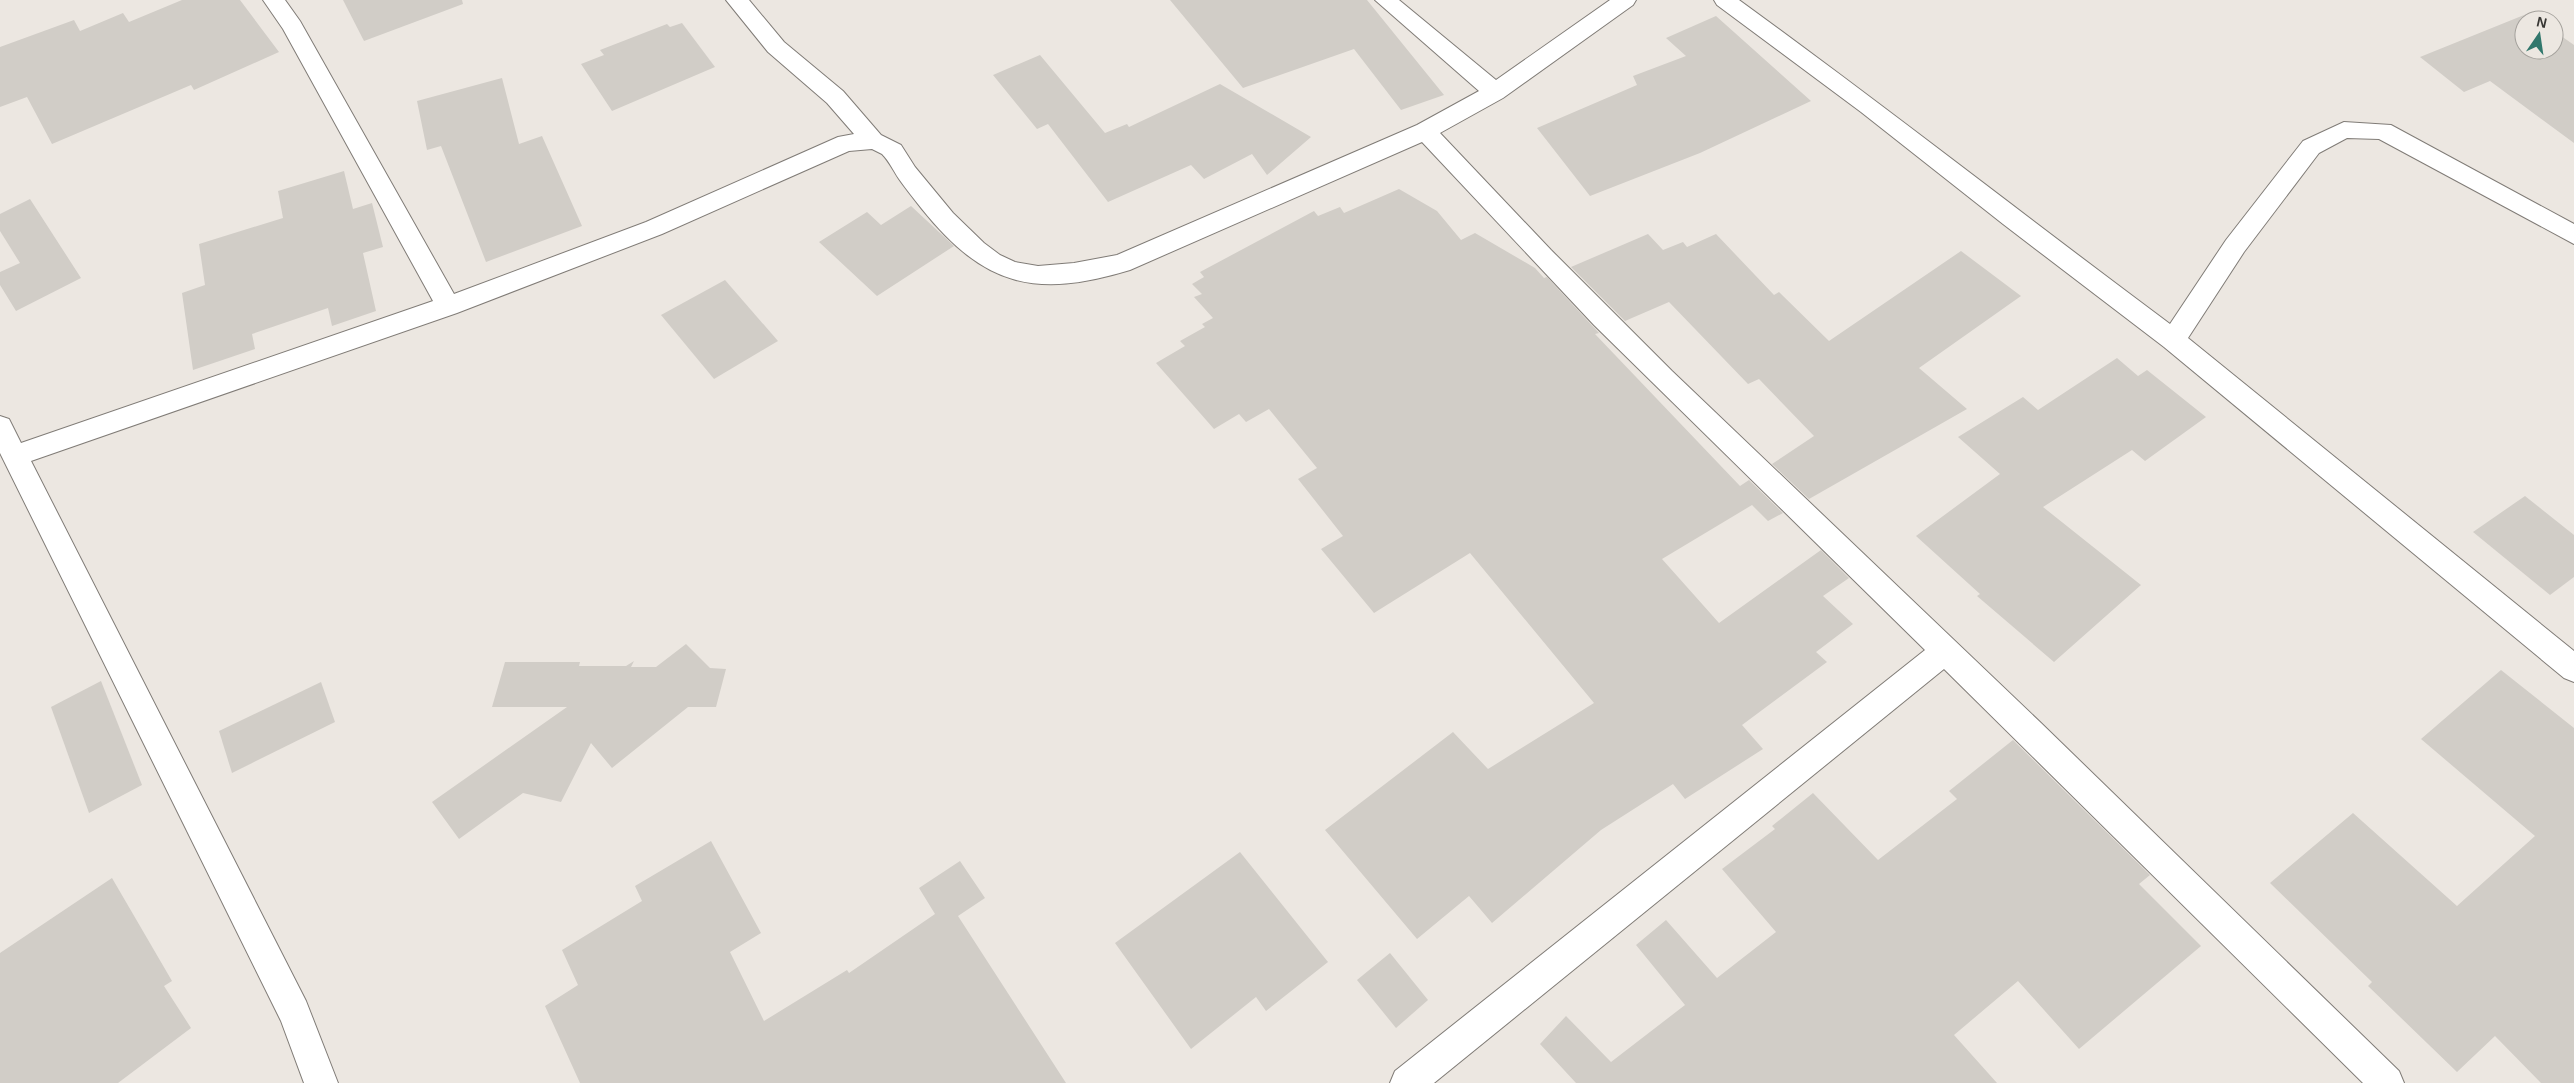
<svg xmlns="http://www.w3.org/2000/svg" width="2574" height="1083" font-family="Arial,sans-serif">
	<rect width="100%" height="100%" fill="#ece7e1"/>
	<g fill="#d1cdc7">
		<path d="M182,0H240L279,52L194,90L191,85L52,144L27,97L0,107V47L74,20L80,31L123,13L129,22Z"/>
		<path d="M343,0H462L463,4L364,41Z"/>
		<path d="M1170,0H1367L1444,95L1401,110L1354,49L1243,88Z"/>
		<path d="M2529,13L2538,20H2524V50H2554V31L2574,45V143L2490,81L2464,92L2420,57Z"/>
		<path d="M1716,16L1811,101L1700,153L1590,196L1537,128L1637,85L1633,76L1686,56L1666,38Z"/>
		<path d="M682,23L715,67L612,111L581,64L604,55L600,50L667,24L670,27Z"/>
		<path d="M1040,55L1105,133L1127,124L1129,127L1220,84L1311,137L1267,175L1252,154L1204,179L1191,165L1108,202L1048,124L1037,129L993,75Z"/>
		<path d="M502,78L519,144L542,136L582,226L486,262L441,146L427,150L417,101Z"/>
		<path d="M344,171L353,209L372,203L383,247L363,253L376,311L332,326L328,308L252,334L255,349L193,370L182,293L205,285L199,244L283,218L278,191Z"/>
		<path d="M1399,189L1437,211L1461,240L1475,233L1535,268L1544,278L1547,277L1599,333L1595,334L1740,486L1749,480L1783,513L1768,521L1752,505L1662,559L1719,623L1821,550L1849,578L1823,596L1853,624L1816,652L1827,662L1742,725L1763,749L1685,799L1673,784L1601,830L1492,923L1469,896L1417,939L1325,830L1453,732L1488,769L1594,703L1470,553L1374,613L1321,549L1343,536L1298,479L1317,468L1269,409L1246,422L1239,414L1214,429L1156,363L1185,346L1180,341L1205,327L1202,324L1213,318L1194,297L1202,294L1192,284L1204,277L1200,272L1314,211L1318,216L1340,207L1344,213Z"/>
		<path d="M30,199L81,278L16,311L0,285V272L20,263L0,231V214Z"/>
		<path d="M911,206L954,246L877,296L819,242L867,212L881,225Z"/>
		<path d="M1648,234L1663,250L1683,242L1687,247L1716,234L1774,295L1779,292L1829,341L1961,251L2021,296L1919,368L1967,409L1809,499L1772,464L1814,436L1759,379L1748,384L1669,302L1625,321L1571,267Z"/>
		<path d="M725,280L778,341L714,379L661,315Z"/>
		<path d="M2117,358L2138,376L2147,370L2206,417L2145,461L2132,450L2043,507L2141,585L2054,662L1977,596L1980,594L1916,536L2000,474L1958,437L2023,397L2038,410Z"/>
		<path d="M2525,496L2574,535V577L2550,595L2473,532Z"/>
		<path d="M686,644L710,668L726,669L716,707H688L612,768L591,743L561,802L523,793L459,839L432,802L567,707H492L505,662H580L579,666H626L634,661L631,667H656Z"/>
		<path d="M2501,670L2574,728V1083H2541L2495,1036L2457,1072L2368,986L2372,982L2270,883L2353,813L2457,906L2535,836L2421,739Z"/>
		<path d="M101,681L142,785L89,813L51,707Z"/>
		<path d="M321,682L335,722L232,773L219,731Z"/>
		<path d="M2013,740L2150,875L2139,884L2201,946L2079,1049L2018,981L1954,1035L1997,1083H1576L1540,1044L1566,1016L1611,1062L1685,1005L1636,945L1666,920L1717,978L1776,932L1722,869L1775,829L1772,826L1813,793L1878,860L1957,799L1949,791Z"/>
		<path d="M711,841L761,933L730,952L764,1021L847,970L849,973L935,914L919,888L960,861L985,898L958,916L1066,1083H580L545,1006L578,985L562,950L642,901L635,886Z"/>
		<path d="M1240,852L1328,962L1266,1011L1256,997L1191,1049L1115,943Z"/>
		<path d="M112,878L172,981L164,986L191,1028L118,1083H0V953Z"/>
		<path d="M1390,953L1428,1000L1396,1028L1357,980Z"/>
	</g>
	<g fill="none" stroke-linecap="round" stroke-linejoin="round">
		<g stroke="#807c77" stroke-width="2">
			<g id="minor">
				<path d="M263,0H285L300,21L454,294L646,222L838,137L854,134L827,103L768,52L726,0H749L784,42L843,91L881,135L901,145L915,167L953,213L984,243L1000,255L1015,262L1038,266L1074,263L1117,255L1417,125L1479,91L1375,0H1399L1496,80L1610,0H1636L1633,5L1503,98L1440,133L1551,250L1672,371L2041,723L2399,1071L2404,1083H2363L1944,669L1434,1083H1390L1395,1071L1925,650L1594,325L1422,142L1130,270C1035,299 984,286 922,209C914,199 906,189 899,179C893,170 889,161 882,154L872,149L849,151L662,234L457,313L31,461L306,1001L338,1083H304L281,1021L0,453V416L9,419L21,443L433,301L283,29Z"/>
				<path d="M1714,0H1739C1885,106 2026,217 2170,324L2226,240L2303,141L2344,122L2391,125L2574,224V244L2379,139L2347,138L2319,153L2244,252L2188,338L2574,651V682L2564,678L2164,347L2003,224L1861,112L1717,5Z"/>
			</g>
		</g>
		<use href="#minor" fill="#fff" fill-rule="evenodd"/>
	</g>
	<g transform="translate(2539 35) rotate(13)"><circle r="24" fill="#ece7e1" stroke="#a4a19c"/>
	<path d="M0-4L9 19L0 12L-9 19Z" fill="#31776c"/>
	<text y="-8" font-size="14" font-weight="bold" text-anchor="middle" fill="#383734">N</text>
	</g>
</svg>
